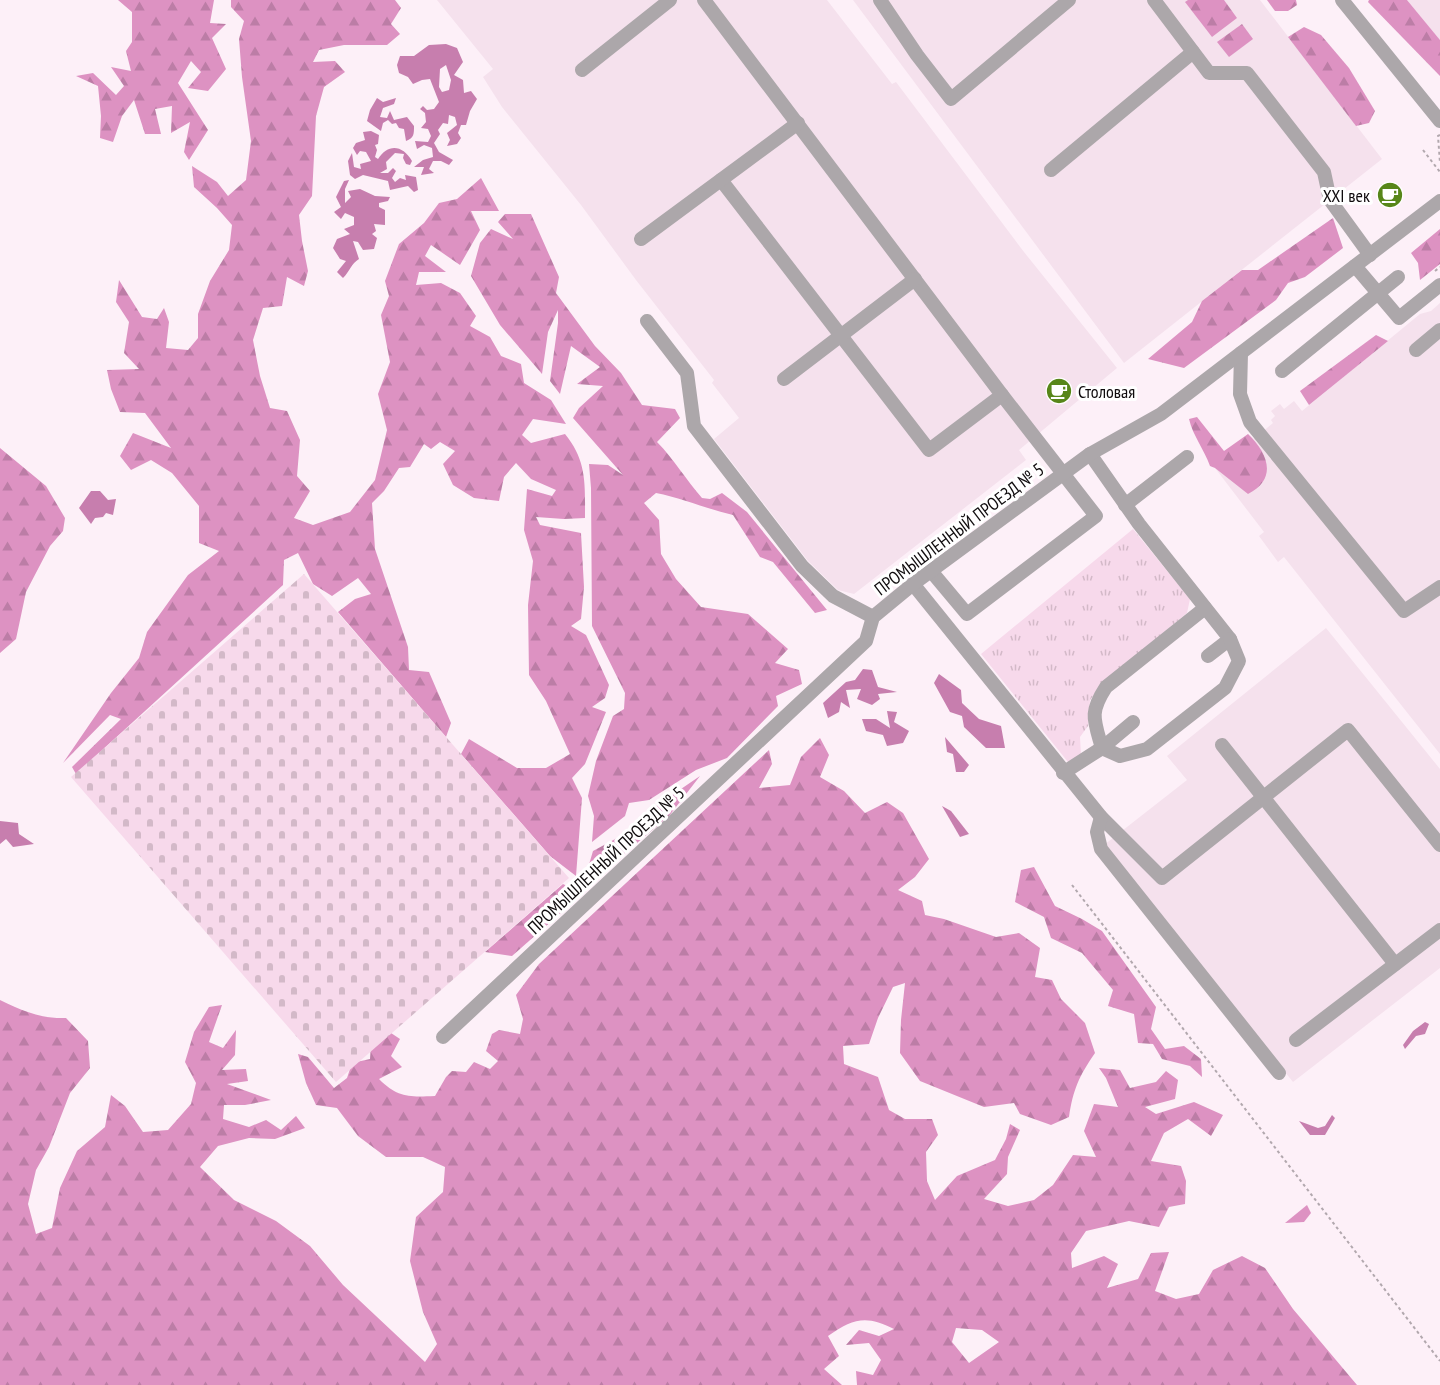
<svg xmlns="http://www.w3.org/2000/svg" width="1440" height="1385" font-family="'PT Sans Narrow',sans-serif">
	<defs>
		<pattern id="grass-tufts" width="24" height="20" patternUnits="userSpaceOnUse" patternTransform="scale(1.5)"><rect width="24" height="20" fill="#f7d9eb"/><path d="M3 7l-1-3M5 7V3M7 7l1-3M15 17l-1-3M17 17v-4M19 17l1-3" fill="none" stroke="#d3b9c8"/></pattern>
		<pattern id="forest-firs" width="22" height="20" patternUnits="userSpaceOnUse" patternTransform="scale(1.5)"><rect width="22" height="20" fill="#dd92c2"/><path d="M5 1l3.5 6h-7zM16 11l3.5 6h-7z" fill="#bc7da6"/></pattern>
		<pattern id="cemetery-stones" width="16" height="16" patternUnits="userSpaceOnUse" patternTransform="scale(1.5)"><rect width="16" height="16" fill="#f7d9eb"/><path d="M2 7V4a2 2 0 0 1 4 0v3zM10 15v-3a2 2 0 0 1 4 0v3z" fill="#d3b9c8"/></pattern>
	</defs>
	<rect width="100%" height="100%" fill="#fdf0f8"/>
	<g fill="#f5e1ed">
		<path d="M437,0H827L892,84L896,82L1024,252L1117,368L1019,450L1026,460L854,594L838,590L808,561L714,439L739,418L712,383L714,380L636,280L581,205L502,107L483,77L493,69Z"/>
		<path d="M853,0H1260L1382,159L1124,363Z"/>
		<path d="M1407,0H1440V40Z"/>
		<path d="M1440,303V754L1284,557L1278,562L1259,536L1264,532L1215,468L1248,434L1254,439L1273,423L1271,420L1275,416L1271,411L1280,404L1284,409L1294,401L1302,411L1420,314L1431,311Z"/>
		<path d="M1326,628L1440,769V968L1293,1082L1104,845L1187,780L1167,756Z"/>
	</g>
	<path fill="url(#grass-tufts)" d="M1133,529L1190,599L1187,613L1104,682L1090,700L1088,726L1080,737L1081,755L1068,762L981,654Z"/>
	<g fill="url(#forest-firs)" fill-rule="evenodd">
		<path d="M118,0H214L210,23L226,24L212,38L226,69L208,91L188,88L201,72L191,61L178,83L208,130L189,160L184,152L190,122L171,133L172,106L155,109L161,134H145L134,100L122,116L113,142L100,138L101,116L98,86L76,76L93,73L116,95L124,86L111,67L131,71L126,51L132,42V12Z"/>
		<path d="M231,0H395L401,8L391,24L400,34L387,45H344L319,50L313,62L335,61L345,72L324,87L316,116L312,196L299,215L302,241L308,271L304,286L287,277L282,306L263,308L253,340L260,376L270,408L287,411L300,440L297,476L310,491L294,518L313,525L350,512L375,480L387,430L378,394L390,362L381,315L389,296L385,281L399,244L424,223L439,203L457,199L481,178L499,211H471L480,230L460,265L431,245L425,256L446,272H419L416,285L441,283L460,293L476,316L470,326L490,337L501,356L521,364L524,383L551,400L566,424L533,419L522,435L531,443L565,434C587,461 585,484 585,518L564,519L536,517L540,525L581,533L584,587L581,619L571,626L586,635L609,685L605,698L592,707L606,712L585,764L572,778L582,798L576,876L550,856L461,754L469,739L517,768H546L570,754L546,701L529,675L528,605L533,561L524,530L527,489L552,496L556,490L531,479L516,463L504,477L499,501L474,498L453,485L443,464L455,451L440,442L431,449L424,444L410,467L399,468L384,491L372,503L375,549L408,647L409,670L429,672L451,723L446,737L338,612L355,599L371,594L358,578L332,596L313,584L298,553L284,560L283,585L76,774L72,767L121,719L110,715L63,763L111,693L139,658L147,632L188,575L219,551L199,543V506L172,473L151,460L131,470L120,456L133,433L171,448L145,413L120,412L111,389L107,370L139,369L124,353L129,322L116,302L119,280L142,317L157,319L164,308L169,322L166,348L188,350L198,338V314L210,281L229,250L232,225L217,208L194,187L192,166L217,182L228,196L246,180L251,141L242,77L239,39L244,21L231,7Z"/>
		<path d="M1188,0H1224L1237,18L1212,37L1185,2Z"/>
		<path d="M1267,0H1296L1297,5L1288,11H1275Z"/>
		<path d="M1369,0H1407L1440,40V76L1368,2Z"/>
		<path d="M1242,24L1253,39L1229,57L1217,42Z"/>
		<path d="M1304,27L1321,35L1349,68L1375,111L1369,123L1356,126L1288,37Z"/>
		<path d="M505,214H531L559,277L556,293L595,346L621,373L642,405L675,409L680,418L657,442C674,459 686,480 702,498L710,499L722,493L747,512L827,610L815,613L773,562L760,557L733,515C707,509 682,498 656,493L644,503L659,520L661,554L676,579L701,607L748,614L788,649L775,663L799,670L802,684L776,696L778,706L727,758L696,770L649,800L629,803L625,816L592,842L594,816L588,796L596,761L613,716L624,709L625,693L592,626L591,488L589,464L608,465L623,475L573,418L579,408L603,386L577,384L600,367L571,346L560,394L550,381L558,323V310L548,332L542,374L500,325L471,276L480,243L491,229L513,239L498,222Z"/>
		<path d="M1333,218L1343,248L1305,277L1288,283L1276,300L1184,368L1148,359L1192,322L1202,301L1242,270H1258Z"/>
		<path d="M1440,229V264L1420,280L1418,263L1411,253Z"/>
		<path d="M1376,335L1388,341L1309,405L1300,391Z"/>
		<path d="M1197,417L1224,451L1248,434C1268,453 1278,479 1248,494L1215,468L1210,466C1204,449 1193,436 1189,419Z"/>
		<path d="M0,448L46,486L65,518L63,531L50,546L26,592L16,639L0,653Z"/>
		<path d="M820,738L829,755L820,777L844,791L865,813L887,802L903,813L929,859L915,877L898,890L922,901L925,915L944,919L996,937L1019,933L1040,948L1035,977L1052,980L1061,999L1085,1023L1095,1053C1079,1076 1073,1090 1069,1117L1051,1125L1020,1114L1014,1103L984,1107L920,1081L900,1053L901,1020L905,983L893,987L878,1018L869,1044L843,1046L844,1064L878,1077L889,1110L905,1119H932L938,1135L926,1152L927,1181L935,1200L957,1176L995,1160L1006,1139L1010,1124L1020,1130L1008,1157L1007,1174L984,1199L1008,1206L1034,1200L1053,1185L1073,1155L1096,1157L1084,1131L1094,1104L1118,1107L1106,1078L1099,1068L1120,1070L1130,1088L1156,1082L1166,1071L1178,1080L1175,1099L1145,1107L1156,1114L1194,1102L1223,1115L1211,1136L1188,1119L1164,1133L1151,1161L1181,1166L1186,1181L1185,1204L1169,1207L1159,1227L1129,1221L1086,1231L1071,1253L1072,1268L1104,1256L1118,1264L1107,1288L1138,1279L1151,1253L1169,1252L1155,1291L1176,1299L1199,1294L1213,1270L1242,1256L1265,1268L1293,1309L1357,1385H857L856,1371L873,1375L881,1360L869,1343L846,1345L859,1330L879,1336L894,1329C867,1315 853,1318 828,1336L839,1356L824,1369L842,1385H0V1000C22,1011 42,1019 66,1018L88,1041L90,1068L70,1093L49,1147L36,1170L28,1204L36,1234L52,1228L60,1188L77,1151L105,1127L111,1095L125,1106L143,1132L168,1130L191,1104L196,1083L185,1062L194,1032L209,1007L222,1005L209,1042L223,1048L236,1030L235,1055L222,1070L246,1069L248,1081L227,1084L271,1100L245,1105H224L223,1119L249,1127L266,1120L281,1130L296,1116L305,1128L275,1139L249,1138L218,1146L200,1167L234,1200L276,1221L310,1246L343,1285L425,1362L437,1344L423,1312L410,1261L416,1217L443,1192L445,1167L423,1157H386L358,1136L337,1108L316,1105L306,1083L298,1054L308,1057L334,1088L347,1078L352,1063L370,1059L371,1045L388,1031L400,1039L391,1056L402,1067L379,1079C398,1098 409,1097 435,1096L446,1077L452,1071L466,1072L474,1062L490,1069L498,1061L486,1051L492,1034L499,1030L520,1034L523,1019L516,995L539,964L769,750L772,764L759,788L790,785L801,757ZM956,1328L982,1330L999,1342L969,1363L952,1342Z"/>
		<path d="M700,776L669,816L593,880L585,878L593,851L630,831L637,819Z"/>
		<path d="M1034,867L1055,906L1082,919L1102,931L1156,1007L1151,1029L1165,1049L1184,1046L1201,1059L1202,1077L1190,1066L1162,1059L1153,1044L1138,1043L1134,1014L1108,1006L1113,990L1082,953L1051,938L1044,917L1015,902L1021,870Z"/>
		<path d="M563,884L571,888L572,903L512,956L485,952Z"/>
		<path d="M1307,1205L1311,1213L1304,1222L1285,1223Z"/>
	</g>
	<path fill="url(#cemetery-stones)" d="M304,574L569,878L336,1082L71,777Z"/>
	<g fill="#c77eae" fill-rule="evenodd">
		<path d="M446,44L457,48L463,62L454,75L463,80L464,93L471,91L477,99L470,111L466,125H461L458,133L461,138L457,144L447,146L450,140L447,133L457,125L455,117L449,115L448,124L443,123L438,130L440,134L434,143L439,152L453,160L449,165L441,161H433L429,169L434,173L421,175L424,167H414L423,160L433,157L432,148L424,145L417,149L415,141L428,142L431,136L428,129L421,128L426,122L425,113L420,109L423,106L427,110L434,109L439,102L430,79L422,80L413,84L408,77L399,73L397,65L400,56H414L429,45ZM446,65L451,80L449,90L442,92L439,87L440,69Z"/>
		<path d="M377,98L383,102L396,98L394,104L383,108L380,117L387,118L390,111L394,120L407,117L414,126C414,134 414,138 406,141L404,129L399,128L396,123L392,124L388,120L383,123L381,131L367,121L370,110Z"/>
		<path d="M371,131L379,135L378,144L375,145L377,150L375,157L378,159C388,143 403,145 412,161L410,165L406,164L403,158L404,154L395,153L386,162L387,169L380,173H388L393,168L396,171L392,178L395,182L400,178L406,180L405,175L416,177L418,190L414,192L408,186L390,190L388,181L363,175L355,179L350,175L348,161L352,153L354,167L361,169L360,164L371,161L366,152L360,151L357,155L353,148L356,143L365,140L363,132Z"/>
		<path d="M349,180L345,189V203L351,197L348,191L360,189L375,196L390,197L388,201L379,203V207L385,210V225L374,224L376,231L372,234L377,238L374,249L363,250L358,242L353,241L359,259C351,264 350,271 343,278L337,272L346,261L340,259L333,248L337,239L350,234L344,229L354,225V217L345,213L341,219L334,212L341,207L336,197L344,181Z"/>
		<path d="M91,491H100L108,500L116,499L113,515L106,513L103,517L95,518L91,524L79,508Z"/>
		<path d="M863,669L872,670L878,687L897,692L878,694L880,699L872,705L857,699L861,689L846,690L850,708L841,702L839,712L828,718L823,703L846,682L855,680Z"/>
		<path d="M939,674L961,690L962,703L979,719L1001,726L1005,748H986L964,727L962,716L950,712L934,683Z"/>
		<path d="M887,711L897,712L894,722L909,731L903,743L887,746L883,735L866,731L862,719H876L890,728Z"/>
		<path d="M945,737L969,765L964,772H956L953,754L947,752Z"/>
		<path d="M942,806L951,811L969,834L960,837Z"/>
		<path d="M0,821L18,823L19,834L34,844L13,847L6,839L0,844Z"/>
		<path d="M1425,1022L1429,1024L1425,1034L1416,1036L1405,1049L1403,1045L1413,1031Z"/>
		<path d="M1332,1115L1335,1118L1325,1135H1310L1299,1121L1318,1128L1325,1126Z"/>
	</g>
	<g fill="none" stroke-linecap="round" stroke-linejoin="round">
		<g stroke="#b2a8ae" stroke-width="2" stroke-dasharray="3 3" stroke-linecap="butt">
			<path d="M1440,135L1438,136L1440,163"/>
			<path d="M1423,150L1440,172"/>
			<path d="M1435,271L1440,267"/>
			<path d="M1072,885L1440,1361"/>
		</g>
		<g stroke="#aca7aa" stroke-width="14">
			<path d="M704,0L1002,395L1096,516L967,614L931,571"/>
			<path d="M880,0L917,55L951,99L1069,0"/>
			<path d="M1154,0L1209,73H1247L1324,172L1330,200L1370,255"/>
			<path d="M1342,0L1440,121"/>
			<path d="M582,70L670,0"/>
			<path d="M1051,170L1193,52"/>
			<path d="M721,180L929,450L1002,395"/>
			<path d="M641,239L798,123"/>
			<path d="M1355,266L1399,318L1440,285"/>
			<path d="M647,321L687,373L694,426L802,566L833,596L873,617"/>
			<path d="M1416,350L1440,330"/>
			<path d="M1241,353L1240,394L1250,422L1404,611L1440,587"/>
			<path d="M1282,371L1398,277"/>
			<path d="M784,379L915,279"/>
			<path d="M1090,454L1139,524L1230,639L1208,656"/>
			<path d="M1125,505L1187,457"/>
			<path d="M913,584L1101,817L1162,878L1348,730L1440,845"/>
			<path d="M1205,608L1106,687C1089,713 1094,720 1102,748L1120,756L1147,749L1225,688L1239,661L1230,639"/>
			<path d="M1222,745L1395,964"/>
			<path d="M1063,773L1102,748L1133,722"/>
			<path d="M1101,817L1097,832L1101,849L1279,1073"/>
			<path d="M443,1037L866,641L873,617L913,584L1090,454L1161,414L1440,201"/>
			<path d="M1296,1040L1440,930"/>
		</g>
	</g>
	<defs>
		<g id="cafe-disc" transform="scale(1.35)"><circle r="9.5" fill="#578619" stroke="#fff"/><path d="M-5.5-4.5H6V0H3Q3 3.5 0 3.5H-2.5Q-5.5 3.5-5.5 0ZM3-3.2v2h1.7v-2ZM-6 4.5H4V6H-6Z" fill="#fff"/></g>
	</defs>
	<g fill-rule="evenodd">
		<use href="#cafe-disc" x="1390" y="195"/>
		<use href="#cafe-disc" x="1059" y="391"/>
	</g>
	<g text-anchor="middle" dominant-baseline="central" stroke-width="6" stroke-linejoin="round" paint-order="stroke">
		<g font-size="18" fill="#0f0b0d" stroke="#fff" text-anchor="end">
			<text x="1370" y="195">XXI век</text>
			<text x="1078" y="391" text-anchor="start">Столовая</text>
		</g>
		<g font-size="18" fill="#0f0b0d" stroke="#fff">
			<text transform="translate(959 529) rotate(-37)">ПРОМЫШЛЕННЫЙ ПРОЕЗД № 5</text>
			<text transform="translate(606 860) rotate(-43)">ПРОМЫШЛЕННЫЙ ПРОЕЗД № 5</text>
		</g>
	</g>
</svg>
